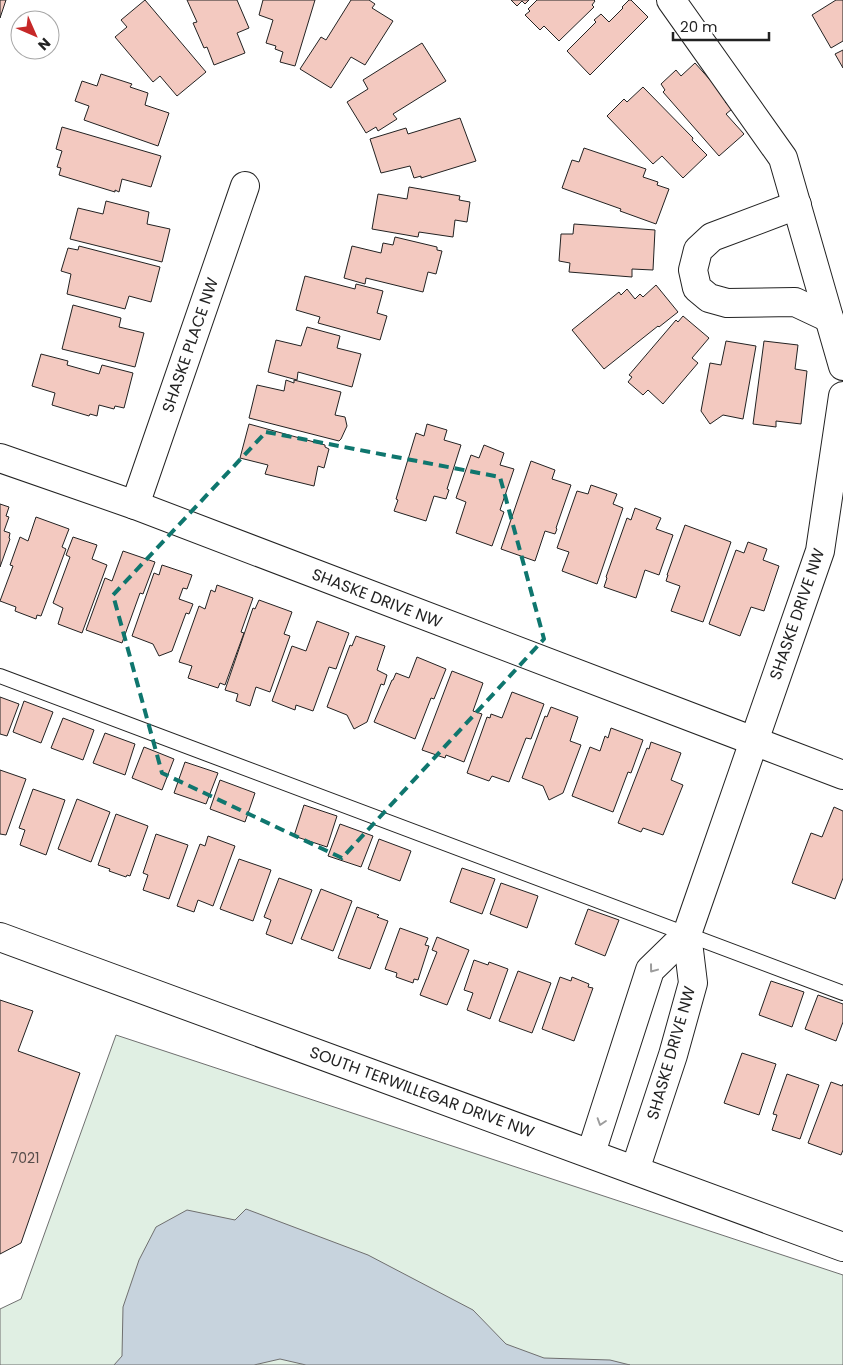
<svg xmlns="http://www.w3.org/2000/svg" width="843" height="1365" font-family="Poppins,sans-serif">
	<rect width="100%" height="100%" fill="#fff"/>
	<path fill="#e0efe3" stroke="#6f6f6f" d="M116,1035L843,1275V1365H0V1309L21,1299Z"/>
	<path fill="#c7d3dd" stroke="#6f6f6f" d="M246,1209L368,1255L473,1310L506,1344L544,1358L610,1360L630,1365H306L280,1359L254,1365H114L122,1356L123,1307L139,1260L156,1227L187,1210L235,1220Z"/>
	<g fill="#f3c9c0" stroke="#222">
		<path d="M0,0H6L0,18Z"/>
		<path d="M145,0L206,72L177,96L160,76L153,82L115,37L127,27L121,20Z"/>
		<path d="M187,0H237L249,28L237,33L245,53L214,65L207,47L204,48L193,23L197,22Z"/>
		<path d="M263,0H315L295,66L280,62L283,52L275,49L276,46L266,43L273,20L259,15Z"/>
		<path d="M351,0H369L375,4L372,8L393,21L365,65L351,57L331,88L300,69L321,37L326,40Z"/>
		<path d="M511,0H529L525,4L522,1L517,6Z"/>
		<path d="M537,0H594L595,1L592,5L594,7L559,41L544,26L540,30L525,15L530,11L528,9Z"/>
		<path d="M629,0H631L648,17L590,75L567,51L596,22L594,20L601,14L609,22L623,8L622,7Z"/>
		<path d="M836,0H843V41L831,48L812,15Z"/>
		<path d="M422,43L446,81L393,114L397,119L378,131L376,127L366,133L347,102L368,89L363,80Z"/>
		<path d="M843,50V68L835,54Z"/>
		<path d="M695,63L728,100L725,102L732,109L726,114L744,134L719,156L663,92L665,90L661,84L676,70L681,76Z"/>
		<path d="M101,74L132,84L130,87L148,93L145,105L169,113L158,146L84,120L89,106L75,101L82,81L97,86Z"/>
		<path d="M643,87L693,138L692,140L707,155L683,178L662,156L653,164L607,116L624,99L627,102Z"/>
		<path d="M460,118L476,161L421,178V176L414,178L410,166L381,173L370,139L406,128L408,134Z"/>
		<path d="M62,127L161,156L151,187L122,179L119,192L115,190V192L59,175L61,168L57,167L62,151L56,149Z"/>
		<path d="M584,148L646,169L643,177L658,182L657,185L669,189L656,224L620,211L621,209L562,188L572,160L579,162Z"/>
		<path d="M409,187L460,196L459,200L470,202L467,222L455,220L453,237L419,232L418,237L372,229L378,194L407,199Z"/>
		<path d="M106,201L149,212L147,224L170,229L162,262L70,239L78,208L103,214Z"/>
		<path d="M574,224L655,230L653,270L632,269V277L569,272L570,263L559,261L561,234H573Z"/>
		<path d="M395,237L437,247V250L442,251L436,274L428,272L423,292L366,278L365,284L344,278L352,246L381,253L383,243L393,245Z"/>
		<path d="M79,246L160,267L151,302L129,296L125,309L67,294L71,274L61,271L68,248L78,250Z"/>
		<path d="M305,276L355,289L356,284L383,291L377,313L387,316L380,340L318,323L320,317L296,310Z"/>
		<path d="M656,285L678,312L659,327L658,326L604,369L572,330L619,292L621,295L627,289L635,299L640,294L643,297Z"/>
		<path d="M73,305L121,318L119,327L144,333L135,367L62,349Z"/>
		<path d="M683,316L709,338L692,358L698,363L663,404L648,390L643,395L628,382L632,377L629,375L676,320L678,322Z"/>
		<path d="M307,327L340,336L337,348L361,354L352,387L298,372L297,380L268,372L276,340L301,346Z"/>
		<path d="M726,341L756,346L743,419L723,415L710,424L701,411L710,363L721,365Z"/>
		<path d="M764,341L798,345L795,369L807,371L801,424L776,421V427L753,424Z"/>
		<path d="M41,354L68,361L67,365L99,374L102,365L133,373L124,408L115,406L114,409L99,405L97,416L90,414L89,416L52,405L55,393L32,386Z"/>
		<path d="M286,380L294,383V380L341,392L335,415L345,417L347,426L341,439L339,441L249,418L257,385L284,391Z"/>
		<path d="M249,424L325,445V447L329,449L324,468L318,466L314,486L265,474L268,465L240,458Z"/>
		<path d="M427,424L447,430L444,440L461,445L447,489L449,490L446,499L434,496L426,521L394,511L398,500L396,499L416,433L424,436Z"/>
		<path d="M484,445L504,453L500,465L514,469L500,510L504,512L492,546L456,533L466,502L456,498L471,455L479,458Z"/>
		<path d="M531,461L555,470L552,479L571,485L556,528L557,529L555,534L545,531L535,561L501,549Z"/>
		<path d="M591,485L617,494L613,504L623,508L597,584L562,571L569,552L557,548L577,491L588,494Z"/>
		<path d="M0,504L9,507L6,516L9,517L4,531L10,533L9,538L10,539L0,567Z"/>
		<path d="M635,508L661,518L656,529L673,535L659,575L645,570L636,598L604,587L607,578L606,577L627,518L631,520Z"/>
		<path d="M36,517L69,529L62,547L66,549L41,616L37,615L36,619L15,611L16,607L0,601L13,566L10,565L20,537L28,541Z"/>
		<path d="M685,525L731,542L703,622L671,611L680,586L666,581L668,575H667Z"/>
		<path d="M73,537L97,545L92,559L107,565L82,633L58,624L63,608L53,603L70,557L66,555Z"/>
		<path d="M748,542L767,549L763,560L779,566L764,611L751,607L740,636L709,624L736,550L744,553Z"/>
		<path d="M123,551L155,562L143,594L140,593L122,643L86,630L105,578L112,581Z"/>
		<path d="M162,565L192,575L187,589L183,588L179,599L193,604L189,614L186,613L172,651L159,656L153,644L132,636L154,573L159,575Z"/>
		<path d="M217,585L253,598L241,632L244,633L225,685L220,683L218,688L188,678L192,666L179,662L199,606L205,609L211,590L215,592Z"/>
		<path d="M259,600L292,612L284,634L290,636L270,692L256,687L250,706L236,701L238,694L225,690L253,608L255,609Z"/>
		<path d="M317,621L349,633L336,669L329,667L313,711L296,705L295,710L272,701L292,646L306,651Z"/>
		<path d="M356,636L385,646L377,670L387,675L384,685L381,684L367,722L354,729L347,715L327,707L350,645L352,646Z"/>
		<path d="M417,657L446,669L434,699L431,698L415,739L374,722L392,680H393L396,673L409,678Z"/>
		<path d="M452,671L483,683L473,711L482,714L464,762L446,755L445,758L422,750Z"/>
		<path d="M512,692L544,704L531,739L526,738L509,782L492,776L489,781L467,773L487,717L490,718L491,714L502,718Z"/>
		<path d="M0,697L19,704L7,736L0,734Z"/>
		<path d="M24,701L53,712L41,743L13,732Z"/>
		<path d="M551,707L578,717L570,741L581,745L563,793L549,800L543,786L522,778L545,716L547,717Z"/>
		<path d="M63,718L94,730L83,760L51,748Z"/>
		<path d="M611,728L643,740L631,773L628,772L613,812L572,796L590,747L600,751L605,736L608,738Z"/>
		<path d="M105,733L135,744L125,775L93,763Z"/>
		<path d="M651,742L681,753L671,780L683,785L663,835L643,828L641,832L618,823L647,748L649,749Z"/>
		<path d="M144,747L174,759L162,790L132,778Z"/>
		<path d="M185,762L218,773L206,804L174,793Z"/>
		<path d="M0,770L26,779L6,835L0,834Z"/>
		<path d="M220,780L255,793L245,822L210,809Z"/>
		<path d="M33,789L65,800L46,855L20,845L25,830L19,828Z"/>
		<path d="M77,799L110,812L91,862L58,849Z"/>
		<path d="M304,805L337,816L327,847L294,836Z"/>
		<path d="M834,807L843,811V878L835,899L792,883L811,833L822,837Z"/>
		<path d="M116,814L148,826L130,876L127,875L126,877L109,871L110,869L98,865Z"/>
		<path d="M340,824L373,836L361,867L328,856Z"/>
		<path d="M156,834L188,845L169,899L143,890L148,875L143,873Z"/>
		<path d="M208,836L235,846L213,906L198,900L194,912L177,906L200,844L205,846Z"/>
		<path d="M379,839L411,851L400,881L368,869Z"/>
		<path d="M239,859L271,870L253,921L220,909Z"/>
		<path d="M462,868L495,879L482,914L450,902Z"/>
		<path d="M279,878L312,890L292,944L266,934L271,920L264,917Z"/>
		<path d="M501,883L538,896L527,928L490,914Z"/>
		<path d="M321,889L352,901L333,951L301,939Z"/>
		<path d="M357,907L379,915L377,917L388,921L370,969L338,958Z"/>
		<path d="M588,909L619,920L605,956L575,944Z"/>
		<path d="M400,928L428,938L425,945L429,946L418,980L414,979L413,983L396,977L397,973L385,969Z"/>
		<path d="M437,937L469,950L447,1005L420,995L437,952L432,950Z"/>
		<path d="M474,960L488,965L489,962L508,969L490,1019L467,1010L473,993L464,990Z"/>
		<path d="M518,971L551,983L532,1033L499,1021Z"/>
		<path d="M560,977L571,981L572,977L589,984L588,987L593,988L574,1041L542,1029Z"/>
		<path d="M771,981L804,992L792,1027L759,1015Z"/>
		<path d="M818,995L843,1004V1022L836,1041L805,1029Z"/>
		<path d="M0,1000L33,1011L18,1051L80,1073L21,1243L0,1254Z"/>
		<path d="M742,1053L776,1064L759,1115L724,1103Z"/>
		<path d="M787,1074L819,1085L800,1139L772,1130L777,1115L773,1114Z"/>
		<path d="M831,1082L842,1086L843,1084V1150L841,1155L808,1143Z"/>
	</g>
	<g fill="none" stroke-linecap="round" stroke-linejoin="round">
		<g stroke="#222" stroke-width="16">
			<path id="service" d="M0,676L843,993"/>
		</g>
		<g stroke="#222" stroke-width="30">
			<g id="minor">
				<path d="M671,0L783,158L843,366"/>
				<path d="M797,205L712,237L698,250L693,270L697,288L709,298L727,303L795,302L829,318"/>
				<path d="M0,458L135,505L843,775"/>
				<path d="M135,505L245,186"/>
				<path d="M591,1153L650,970L687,934"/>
				<path d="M635,1170L673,1055L693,983L687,934L820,551L843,396"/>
			</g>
		</g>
		<g stroke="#222" stroke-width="30">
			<path id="tertiary" d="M0,937L843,1247"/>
		</g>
		<use href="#service" stroke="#fff" stroke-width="14"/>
		<use href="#minor" stroke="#fff" stroke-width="28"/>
		<use href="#tertiary" stroke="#fff" stroke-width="28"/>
	</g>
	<defs><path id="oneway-chevron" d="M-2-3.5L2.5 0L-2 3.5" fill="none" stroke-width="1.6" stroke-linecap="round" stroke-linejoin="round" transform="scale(1.25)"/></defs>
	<g stroke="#9c9c9c">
		<use href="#oneway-chevron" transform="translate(653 969) rotate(127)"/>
		<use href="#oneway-chevron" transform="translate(601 1122) rotate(108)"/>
	</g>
	<path fill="none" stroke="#0f766e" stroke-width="4" stroke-dasharray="10 6" stroke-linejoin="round" d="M266,432L500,477L544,639L342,858L162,773L113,595Z"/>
	<g text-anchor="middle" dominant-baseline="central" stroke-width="4" stroke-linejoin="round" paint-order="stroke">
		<g font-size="14" fill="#564c4a">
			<text x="25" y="1158">7021</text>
		</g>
		<g font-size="16" fill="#222" stroke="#fff">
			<text transform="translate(190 345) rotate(-71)">SHASKE PLACE NW</text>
			<text transform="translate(377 598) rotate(21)">SHASKE DRIVE NW</text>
			<text transform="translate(797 614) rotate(-71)">SHASKE DRIVE NW</text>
			<text transform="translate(671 1053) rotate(-74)">SHASKE DRIVE NW</text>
			<text transform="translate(422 1092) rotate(20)">SOUTH TERWILLEGAR DRIVE NW</text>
		</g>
	</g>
	<g transform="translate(35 35) rotate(135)"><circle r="24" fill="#ffffff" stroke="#a7a7a7"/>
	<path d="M0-4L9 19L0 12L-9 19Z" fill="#c62828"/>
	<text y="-8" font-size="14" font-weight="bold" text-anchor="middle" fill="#222222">N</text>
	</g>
	<path d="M673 32v8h96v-8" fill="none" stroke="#222222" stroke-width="2.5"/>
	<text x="680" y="32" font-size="15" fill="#222222" stroke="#ffffff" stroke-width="4" paint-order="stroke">20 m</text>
</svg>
